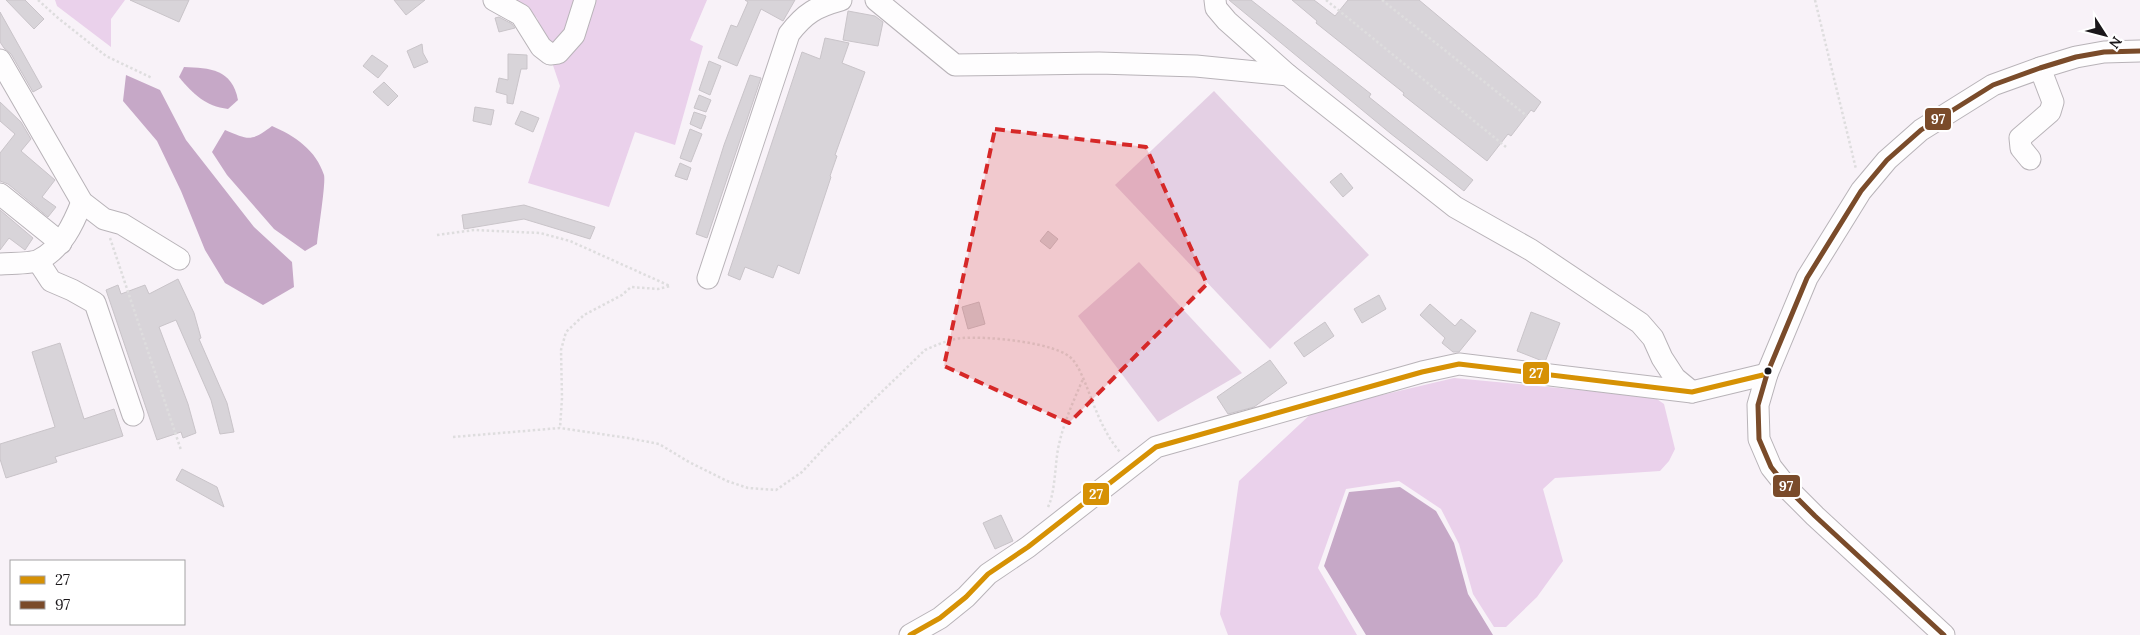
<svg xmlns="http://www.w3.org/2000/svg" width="2140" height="635" font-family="Lora,serif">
	<rect width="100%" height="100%" fill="#f8f2f8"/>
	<g fill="#e4d0e4">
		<path d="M1214,91L1369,255L1270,349L1115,185Z"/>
		<path d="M1139,262L1242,373L1158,422L1078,316Z"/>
	</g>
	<g fill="#ead1eb">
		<path d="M55,0H125L111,19V47L57,6Z"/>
		<path d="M516,0H707L690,40L703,46L675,145L635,132L609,207L528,183L560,86L537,18Z"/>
		<path d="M1454,378L1654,397L1664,404L1675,449L1669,461L1660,471L1555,478L1543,489L1563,561L1537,597L1506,627H1494L1473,594L1459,544L1441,509L1399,481L1346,489L1318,568L1357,635H1228L1220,614L1239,481L1314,411Z"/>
	</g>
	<g fill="#c6a8c7">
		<path d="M184,67C210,68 232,69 238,100L228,109C205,106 193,94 179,77Z"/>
		<path d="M126,75L160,90L186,140L254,227L292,262L294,287L263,305L225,283L205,250L181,191L157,141L123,101Z"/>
		<path d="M272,126C295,136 316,150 324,175C326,183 318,232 317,244L305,251L274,229L227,175L212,152L225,130C249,140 251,142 272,126Z"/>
		<path d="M1400,487L1436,511L1454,543L1468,594L1493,635H1366L1324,566L1349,492Z"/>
	</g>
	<g fill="#d8d4d9" stroke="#c9c4c9">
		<path d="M6,0H25L44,19L34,29Z"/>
		<path d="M130,0H189L179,22Z"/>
		<path d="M394,0H425L406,15Z"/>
		<path d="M745,0H795L783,21L761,9L737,66L718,58L731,25L737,27L748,2Z"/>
		<path d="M1229,0H1251L1371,94L1369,97L1473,180L1464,191L1390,133Z"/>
		<path d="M1292,0H1314L1335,16L1348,0H1419L1541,102L1534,112L1531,110L1511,136L1508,134L1487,161L1403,95L1404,93L1316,23L1317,21Z"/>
		<path d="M848,11L875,16L883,22L878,46L843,40Z"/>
		<path d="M0,12L42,87L33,92L11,54L4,48L0,42Z"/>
		<path d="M499,17L512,24L515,28L499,32L495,18Z"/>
		<path d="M825,38L849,43L842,63L865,72L835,155L837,156L830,176L831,177L799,274L778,265L773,278L745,267L740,280L728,275L802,52L820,59Z"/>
		<path d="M422,44L423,53L428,62L414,68L407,51Z"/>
		<path d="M508,54L527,55V69H521L513,104L507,103V95L496,92L499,78L508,80Z"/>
		<path d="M372,55L388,66L378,78L363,66Z"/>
		<path d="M709,61L721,66L710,95L699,90Z"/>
		<path d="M750,75L761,78L707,238L696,234L724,145Z"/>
		<path d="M384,82L398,96L388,106L373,92Z"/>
		<path d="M699,95L711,100L706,112L694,108Z"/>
		<path d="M0,102L21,122L31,139L21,151L55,180L42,197L56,207L48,217L8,184L0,181V153L15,134L0,121Z"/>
		<path d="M475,107L494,110L491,125L473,121Z"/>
		<path d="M521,111L539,118L533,132L515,124Z"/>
		<path d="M694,112L706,116L701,129L690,124Z"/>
		<path d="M690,129L702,134L691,162L680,158Z"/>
		<path d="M680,163L691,168L687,180L675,176Z"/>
		<path d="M1341,173L1353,188L1343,197L1330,182Z"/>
		<path d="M524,205L595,227L590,239L524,219L464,229L462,215Z"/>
		<path d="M0,210L33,238L25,250L9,238L0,250Z"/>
		<path d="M1048,231L1058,239L1050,249L1040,241Z"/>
		<path d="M178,279L194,313L201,338L199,339L227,403L234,432L220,434L211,400L176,320L159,327L188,404L196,433L183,438L181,432L157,440L106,290L118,285L121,294L145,285L149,294Z"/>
		<path d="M1379,295L1386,309L1362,323L1354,309Z"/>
		<path d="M979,302L985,324L968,329L962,307Z"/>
		<path d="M1430,304L1455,326L1461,319L1476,331L1459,352H1453L1442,343L1445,338L1420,315Z"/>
		<path d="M1531,312L1560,323L1545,362L1517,351Z"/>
		<path d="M1325,322L1334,336L1304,357L1294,343Z"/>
		<path d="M60,343L84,419L114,409L123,436L55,457L57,462L6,478L0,459V444L55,427L32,352Z"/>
		<path d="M1270,360L1287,383L1254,407L1228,414L1217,397Z"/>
		<path d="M182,469L217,487L224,507L176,480Z"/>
		<path d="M1001,515L1013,541L995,549L983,523Z"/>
	</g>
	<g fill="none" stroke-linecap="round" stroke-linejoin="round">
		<g stroke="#b8b3b8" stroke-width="23">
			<g id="minor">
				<path d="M494,0L521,15L541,47L550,54L558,53L574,35L585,0"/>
				<path d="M876,0L955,65L1099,63L1196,66L1288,75L1455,207L1531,250L1640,323L1653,338L1662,358L1675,378L1692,392"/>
				<path d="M1215,0L1216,8L1227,21L1288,75"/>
				<path d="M0,60L82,202L104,219L122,224L179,259"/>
				<path d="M2030,159L2021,148L2020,138L2050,112L2053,102L2040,68"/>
				<path d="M0,194L61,243"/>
				<path d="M38,261L51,281L72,290L95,303L133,415"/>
				<path d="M0,264C10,263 31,264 39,260C62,248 73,225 82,202"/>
				<path d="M708,278L789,34C805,13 816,7 841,0"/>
				<path d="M910,635L940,618L966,597L988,574L1028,547L1156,447L1422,372L1459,364L1692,392L1767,374"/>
				<path d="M1944,635L1815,516L1790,491L1771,467L1759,439L1758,405L1767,374L1807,278L1861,191L1887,160L1921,130L1993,85L2040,68L2076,57L2104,52L2140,51"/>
			</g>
		</g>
		<g stroke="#deddde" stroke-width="2.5" stroke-dasharray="2.5 2.5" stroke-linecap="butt">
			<path d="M38,0L58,18L106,56L152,78"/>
			<path d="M1326,0L1506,147"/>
			<path d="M1382,0L1527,116"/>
			<path d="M1815,0L1856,169"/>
			<path d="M437,235L474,230L540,233L570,241L670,286L658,289L631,287L622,295L584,315L566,332L561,350L562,398L560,428"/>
			<path d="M110,238L181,450"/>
			<path d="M453,437L560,428L628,438L659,444L689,462L727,481L748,488L776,490L802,472L828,444L925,350C937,345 949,339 962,338C985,336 1059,342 1073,360C1080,369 1084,380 1088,390C1096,411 1105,435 1120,452"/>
			<path d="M1048,507C1055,493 1055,466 1058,449C1063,424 1073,402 1083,379"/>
		</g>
		<use href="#minor" stroke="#fefdfe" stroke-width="21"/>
		<g stroke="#fff" stroke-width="9">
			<path id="bus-1" d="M910,635L940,618L966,597L988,574L1028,547L1156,447L1422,372L1459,364L1692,392L1767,374"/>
		</g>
		<g stroke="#fff" stroke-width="9">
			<path id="bus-2" d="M1944,635L1815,516L1790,491L1771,467L1759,439L1758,405L1767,374L1807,278L1861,191L1887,160L1921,130L1993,85L2040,68L2076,57L2104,52L2140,51"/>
		</g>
		<use href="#bus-1" stroke="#d69104" stroke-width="5"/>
		<use href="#bus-2" stroke="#7a4b2a" stroke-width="5"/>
	</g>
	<path fill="#d62828" fill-opacity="0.2" stroke="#d62828" stroke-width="4" stroke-dasharray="10 6" stroke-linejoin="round" d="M995,129L1146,147L1207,284L1069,423L944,366Z"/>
	<circle fill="#1a171a" stroke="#fff" stroke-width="2" cx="1768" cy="371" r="4.5"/>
	<g stroke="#fff" stroke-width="2">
		<rect x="1924" y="107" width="28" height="24" rx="5" fill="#7a4b2a"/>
		<rect x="1522" y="361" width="28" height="24" rx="5" fill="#d69104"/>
		<rect x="1772" y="474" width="29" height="24" rx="5" fill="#7a4b2a"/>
		<rect x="1082" y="482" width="28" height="24" rx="5" fill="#d69104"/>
	</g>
	<g font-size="14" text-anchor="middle" font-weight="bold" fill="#fff">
		<text x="1938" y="124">97</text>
		<text x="1536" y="378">27</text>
		<text x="1786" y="491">97</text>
		<text x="1096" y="499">27</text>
	</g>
	<rect x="10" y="560" width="175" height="65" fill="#ffffff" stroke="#a3a2a3"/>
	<rect x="20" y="576" width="25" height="8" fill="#d69104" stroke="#a3a2a3"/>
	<text x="55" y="585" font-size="15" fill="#1a171a">27</text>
	<rect x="20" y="601" width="25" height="8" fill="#7a4b2a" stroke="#a3a2a3"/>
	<text x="55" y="610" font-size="15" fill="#1a171a">97</text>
	<g transform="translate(2105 35) rotate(126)" stroke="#ffffff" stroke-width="4" paint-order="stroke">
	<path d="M0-4L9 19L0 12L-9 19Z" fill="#1a171a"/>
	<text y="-8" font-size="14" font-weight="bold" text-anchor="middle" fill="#1a171a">N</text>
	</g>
</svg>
